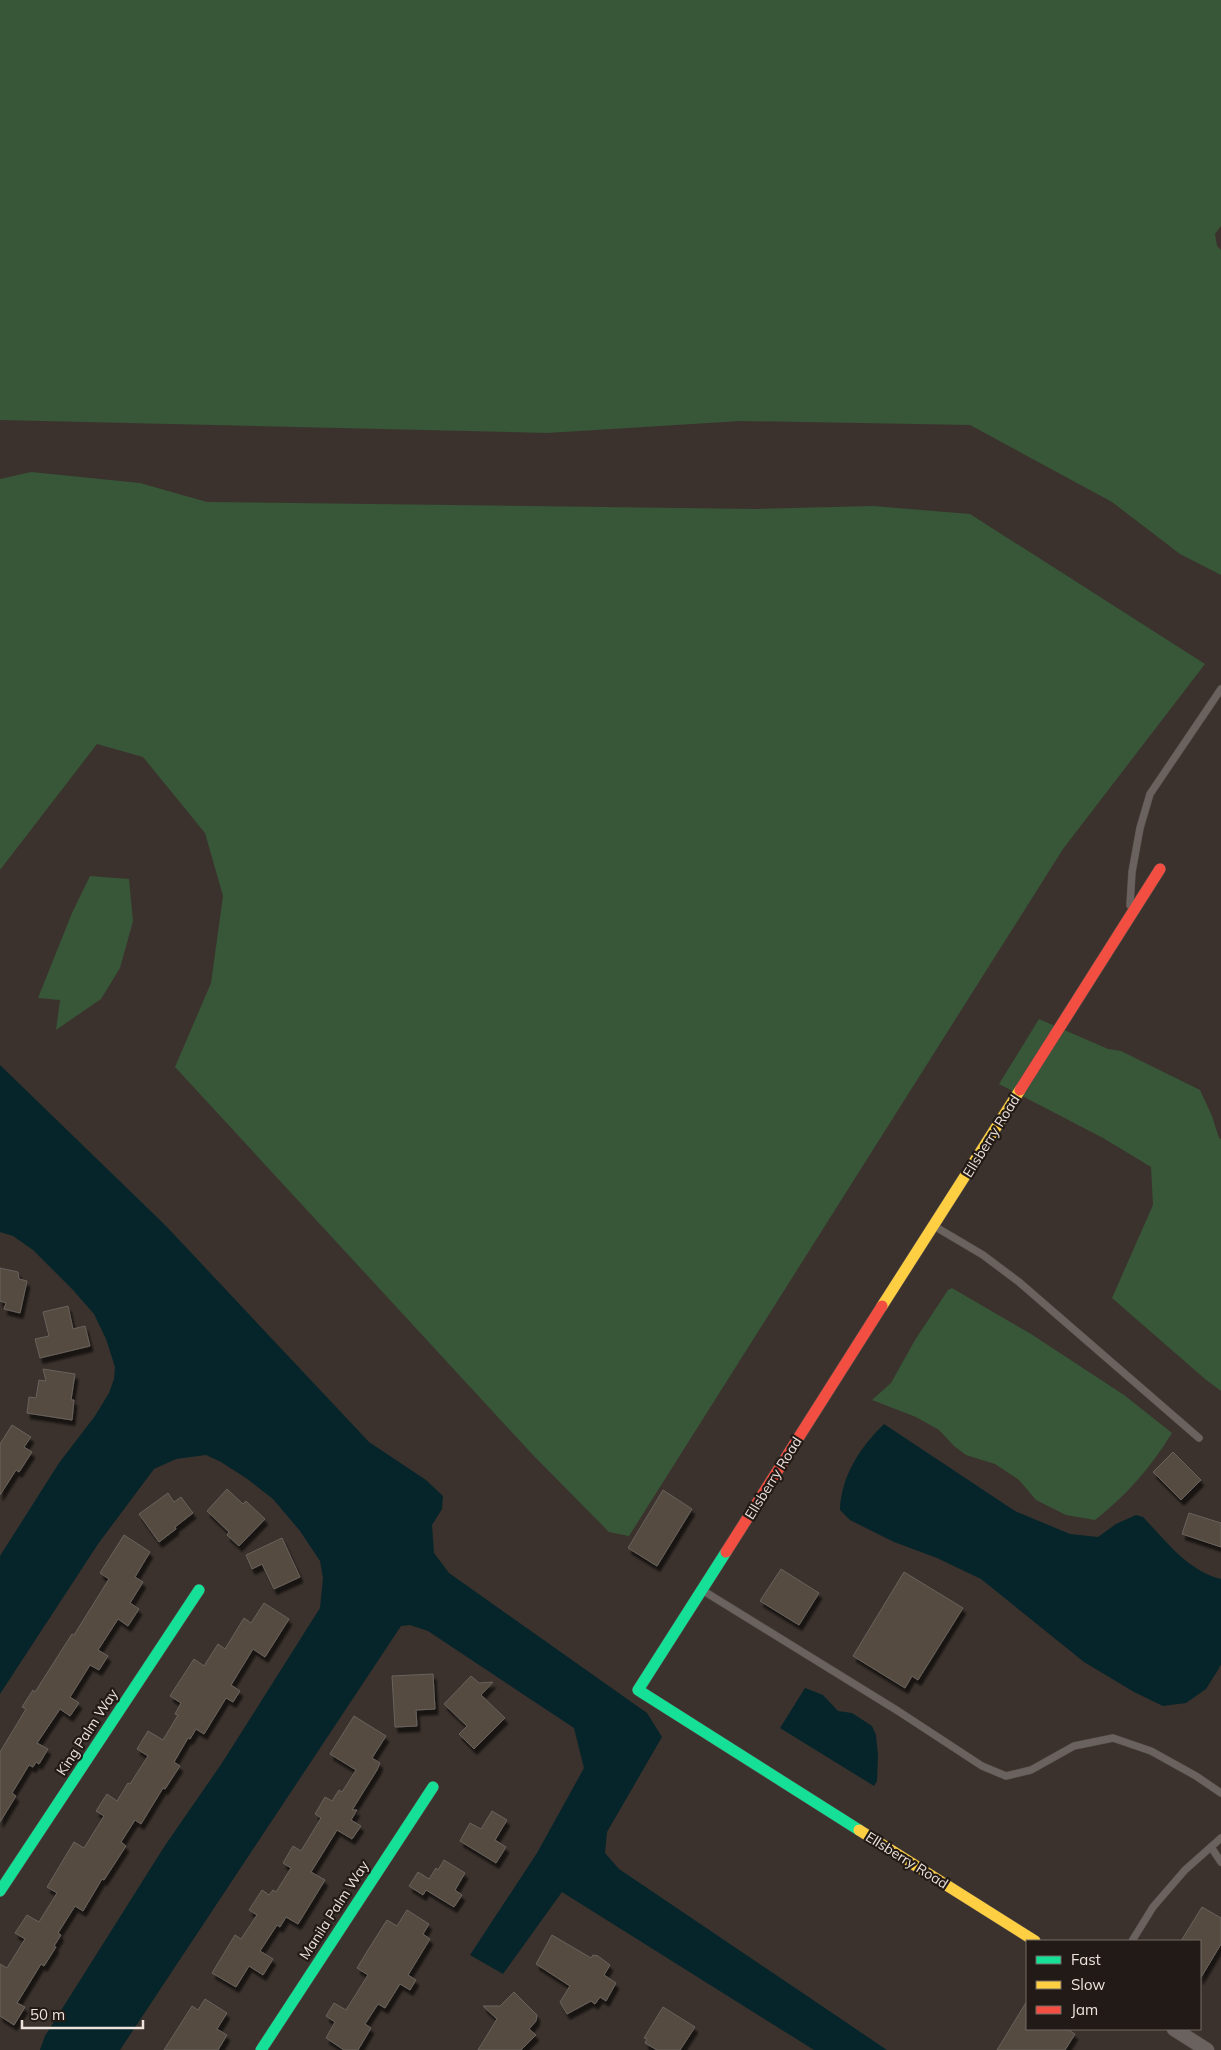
<svg xmlns="http://www.w3.org/2000/svg" width="1221" height="2050" font-family="Mulish,sans-serif">
	<defs>
		<filter id="shadow"><feDropShadow dx="3" dy="5.5" stdDeviation="1" flood-color="#0009"/></filter>
	</defs>
	<rect width="100%" height="100%" fill="#3b322d"/>
	<g fill="#385638">
		<path d="M0,0H1221V226L1215,234L1217,246L1221,250V575L1180,554L1112,502L970,425L741,421L547,433L0,420Z"/>
		<path d="M31,472L140,483L207,502L757,509L873,506L970,514L1205,664L1063,849L629,1536L609,1532L532,1454L175,1067L211,983L223,896L205,833L143,757L97,744L0,870V479Z"/>
		<path d="M90,876L129,879L133,921L120,968L101,999L56,1030L60,1000L38,998L72,913Z"/>
		<path d="M1039,1019L1108,1049L1121,1051L1200,1090L1212,1116L1219,1138L1221,1139V1391L1205,1379L1112,1298L1153,1205L1151,1167L1103,1138L999,1084Z"/>
		<path d="M952,1288L1031,1334L1124,1395L1172,1433C1151,1467 1126,1496 1095,1520L1066,1515L1036,1500L1019,1480L995,1464L966,1455L954,1446L939,1430L916,1417L872,1400L891,1383L915,1340L948,1290Z"/>
	</g>
	<g fill="#05252a">
		<path d="M0,1065L166,1226L369,1442L426,1480L443,1496L442,1509L432,1525L434,1553L449,1573L647,1713L662,1737L607,1832L605,1853L619,1869L887,2050H814L562,1892L503,1974L470,1955L537,1853L584,1768L574,1728L428,1631L410,1625L401,1626L120,2050H40L45,2036L164,1847L222,1763L320,1608L323,1578L320,1561L300,1531L273,1499L246,1478L221,1462L206,1455L176,1459L154,1469L98,1544L0,1694V1556L59,1463L95,1416L109,1393L114,1379L115,1367L106,1339L94,1314L73,1290L33,1250L13,1236L0,1232Z"/>
		<path d="M884,1424L1015,1511L1070,1534L1098,1537L1116,1524L1136,1515L1143,1517C1166,1541 1188,1571 1221,1579V1664L1218,1670L1206,1689L1186,1703L1163,1706L1134,1692L1084,1662L981,1579L937,1558L894,1542L850,1520L840,1510C841,1477 860,1447 884,1424Z"/>
		<path d="M805,1688L823,1695L838,1711L852,1713L872,1726L876,1735L878,1756L877,1781L874,1786L780,1728Z"/>
	</g>
	<g fill="#544b40" stroke="#69625d" filter="url(#shadow)">
		<path d="M0,1268L18,1272L19,1279L27,1281L20,1313L4,1309L6,1303L0,1301Z"/>
		<path d="M68,1306L73,1329L85,1326L90,1346L40,1358L35,1339L49,1336L43,1312Z"/>
		<path d="M43,1369L75,1374L71,1400H74L72,1420L27,1413L29,1397L36,1398L39,1380L46,1381Z"/>
		<path d="M12,1425L31,1437L24,1447L32,1452L19,1472L16,1470L0,1495V1444Z"/>
		<path d="M1173,1452L1201,1480L1181,1500L1153,1472Z"/>
		<path d="M227,1489L243,1504L246,1501L265,1519L239,1546L227,1535L229,1532L207,1511Z"/>
		<path d="M663,1490L692,1509L657,1566L628,1548Z"/>
		<path d="M168,1493L174,1502L181,1497L193,1513L175,1527L176,1529L159,1542L139,1514Z"/>
		<path d="M1189,1513L1221,1523V1547L1182,1534Z"/>
		<path d="M124,1535L150,1552L135,1577L143,1582L130,1603L139,1609L128,1626L118,1619L98,1650L108,1656L99,1670L90,1665L70,1697L79,1703L70,1716L60,1709L37,1743L48,1749L39,1764L36,1762L33,1767L29,1765L12,1793L16,1796L0,1822V1752L26,1709L22,1707L33,1690L35,1692L72,1634L74,1635L109,1579L100,1573Z"/>
		<path d="M282,1538L300,1577L274,1589L262,1564L252,1569L246,1555Z"/>
		<path d="M781,1569L819,1593L799,1625L760,1601Z"/>
		<path d="M904,1572L963,1608L918,1680L912,1676L905,1688L853,1656Z"/>
		<path d="M264,1603L289,1619L265,1657L253,1649L231,1685L240,1691L233,1702L226,1698L204,1734L196,1729L190,1739L188,1738L174,1762L180,1766L165,1789L163,1788L141,1824L135,1820L121,1842L126,1846L104,1880L102,1879L83,1911L75,1906L58,1933L61,1935L54,1946L56,1947L44,1966L41,1964L17,2003L25,2007L14,2025L0,2016V1964L7,1968L25,1939L15,1933L27,1915L39,1922L57,1893L47,1887L74,1842L84,1848L104,1816L96,1811L107,1794L117,1801L128,1783L130,1784L148,1756L137,1749L148,1731L163,1740L178,1715L175,1714L181,1703L170,1696L194,1659L204,1666L218,1644L225,1649L244,1618L251,1623Z"/>
		<path d="M433,1674L435,1709L416,1710L417,1726L395,1727L392,1676Z"/>
		<path d="M471,1676L479,1683L493,1682L481,1695L505,1718L474,1749L459,1734L467,1726L444,1704Z"/>
		<path d="M354,1716L386,1736L372,1758L380,1763L377,1770L352,1810H357L351,1820L361,1826L352,1839L337,1830L311,1872L325,1880L298,1924L286,1917L280,1927L277,1925L260,1951L273,1959L263,1975L249,1966L236,1987L212,1973L235,1935L241,1939L257,1915L249,1910L262,1890L269,1895L273,1890L276,1892L291,1868L283,1863L293,1846L301,1851L321,1818L315,1814L325,1797L332,1801L339,1790L342,1792L356,1770L330,1754Z"/>
		<path d="M492,1811L507,1820L495,1840L506,1847L496,1863L460,1841L470,1823L481,1829Z"/>
		<path d="M444,1860L465,1873L455,1890L462,1895L454,1907L426,1890L423,1895L409,1886L418,1872L429,1879L436,1868L438,1870Z"/>
		<path d="M1202,1907L1221,1918V1944L1200,1979V1941H1181Z"/>
		<path d="M407,1910L429,1924L423,1934L430,1939L408,1975L416,1980L410,1990L400,1984L385,2008L378,2004L365,2024L371,2028L358,2050H344L326,2038L335,2022L326,2016L334,2003L346,2010L368,1975L357,1968L368,1950L387,1920L397,1926Z"/>
		<path d="M552,1935L591,1958L593,1955L598,1956L610,1965L604,1975L616,1983L606,2001L600,1997L595,2004L591,2001L567,2014L560,2002L570,1986L536,1964Z"/>
		<path d="M514,1992L537,2015L536,2021L529,2029L536,2035L521,2050H478L497,2019L483,2006H500Z"/>
		<path d="M205,1999L227,2013L217,2029L227,2035L218,2050H164L192,2006L198,2010Z"/>
		<path d="M1027,2001V2029H1067L1075,2034L1065,2050H997Z"/>
		<path d="M663,2007L695,2027L680,2050H657L645,2043L647,2039L644,2038Z"/>
	</g>
	<g fill="none" stroke-linecap="round" stroke-linejoin="round">
		<g stroke="#564f4a" stroke-width="8">
			<g id="lane">
				<path d="M1130,905L1132,872L1140,828L1150,794L1221,689"/>
				<path d="M934,1226L983,1255L1019,1282L1199,1438"/>
				<path d="M702,1590L898,1711L982,1766L1006,1776L1031,1770L1074,1746L1113,1738L1151,1751L1196,1776L1221,1793"/>
				<path d="M1211,1847L1221,1862"/>
				<path d="M1132,1941L1153,1907L1185,1870L1221,1838"/>
			</g>
		</g>
		<g stroke="#564f4a" stroke-width="15">
			<path id="street" d="M1174,2029L1207,2050"/>
		</g>
		<g stroke="#564f4a" stroke-width="12">
			<g id="fast">
				<path d="M726,1552L638,1690L859,1830"/>
				<path d="M0,1891L199,1590"/>
				<path d="M261,2050L433,1787"/>
			</g>
		</g>
		<g stroke="#564f4a" stroke-width="12">
			<g id="slow">
				<path d="M882,1306L1020,1090"/>
				<path d="M859,1830L1035,1941"/>
			</g>
		</g>
		<g stroke="#564f4a" stroke-width="12">
			<g id="jam">
				<path d="M1020,1090L1160,869"/>
				<path d="M726,1552L882,1306"/>
			</g>
		</g>
		<use href="#lane" stroke="#69625e" stroke-width="7"/>
		<use href="#street" stroke="#69625e" stroke-width="14"/>
		<use href="#fast" stroke="#16e098" stroke-width="11"/>
		<use href="#slow" stroke="#ffcf43" stroke-width="11"/>
		<use href="#jam" stroke="#f24e42" stroke-width="11"/>
	</g>
	<g text-anchor="middle" dominant-baseline="central" stroke-width="4.5" stroke-linejoin="round" paint-order="stroke">
		<g font-size="14" fill="#ede2dc" stroke="#221a16">
			<text transform="translate(991 1136) rotate(-58)">Ellsberry Road</text>
			<text transform="translate(773 1478) rotate(-58)">Ellsberry Road</text>
			<text transform="translate(87 1732) rotate(-57)">King Palm Way</text>
			<text transform="translate(907 1860) rotate(32)">Ellsberry Road</text>
			<text transform="translate(334 1910) rotate(-57)">Manila Palm Way</text>
		</g>
	</g>
	<rect x="1026" y="1940" width="175" height="90" fill="#221a16" stroke="#736a65"/>
	<rect x="1036" y="1956" width="25" height="8" fill="#16e098" stroke="#736a65"/>
	<text x="1071" y="1965" font-size="15" fill="#ede2dc">Fast</text>
	<rect x="1036" y="1981" width="25" height="8" fill="#ffcf43" stroke="#736a65"/>
	<text x="1071" y="1990" font-size="15" fill="#ede2dc">Slow</text>
	<rect x="1036" y="2006" width="25" height="8" fill="#f24e42" stroke="#736a65"/>
	<text x="1071" y="2015" font-size="15" fill="#ede2dc">Jam</text>
	<path d="M22 2020v8h121v-8" fill="none" stroke="#ede2dc" stroke-width="2.5"/>
	<text x="30" y="2020" font-size="15" fill="#ede2dc" stroke="#221a16" stroke-width="4" paint-order="stroke">50 m</text>
</svg>
